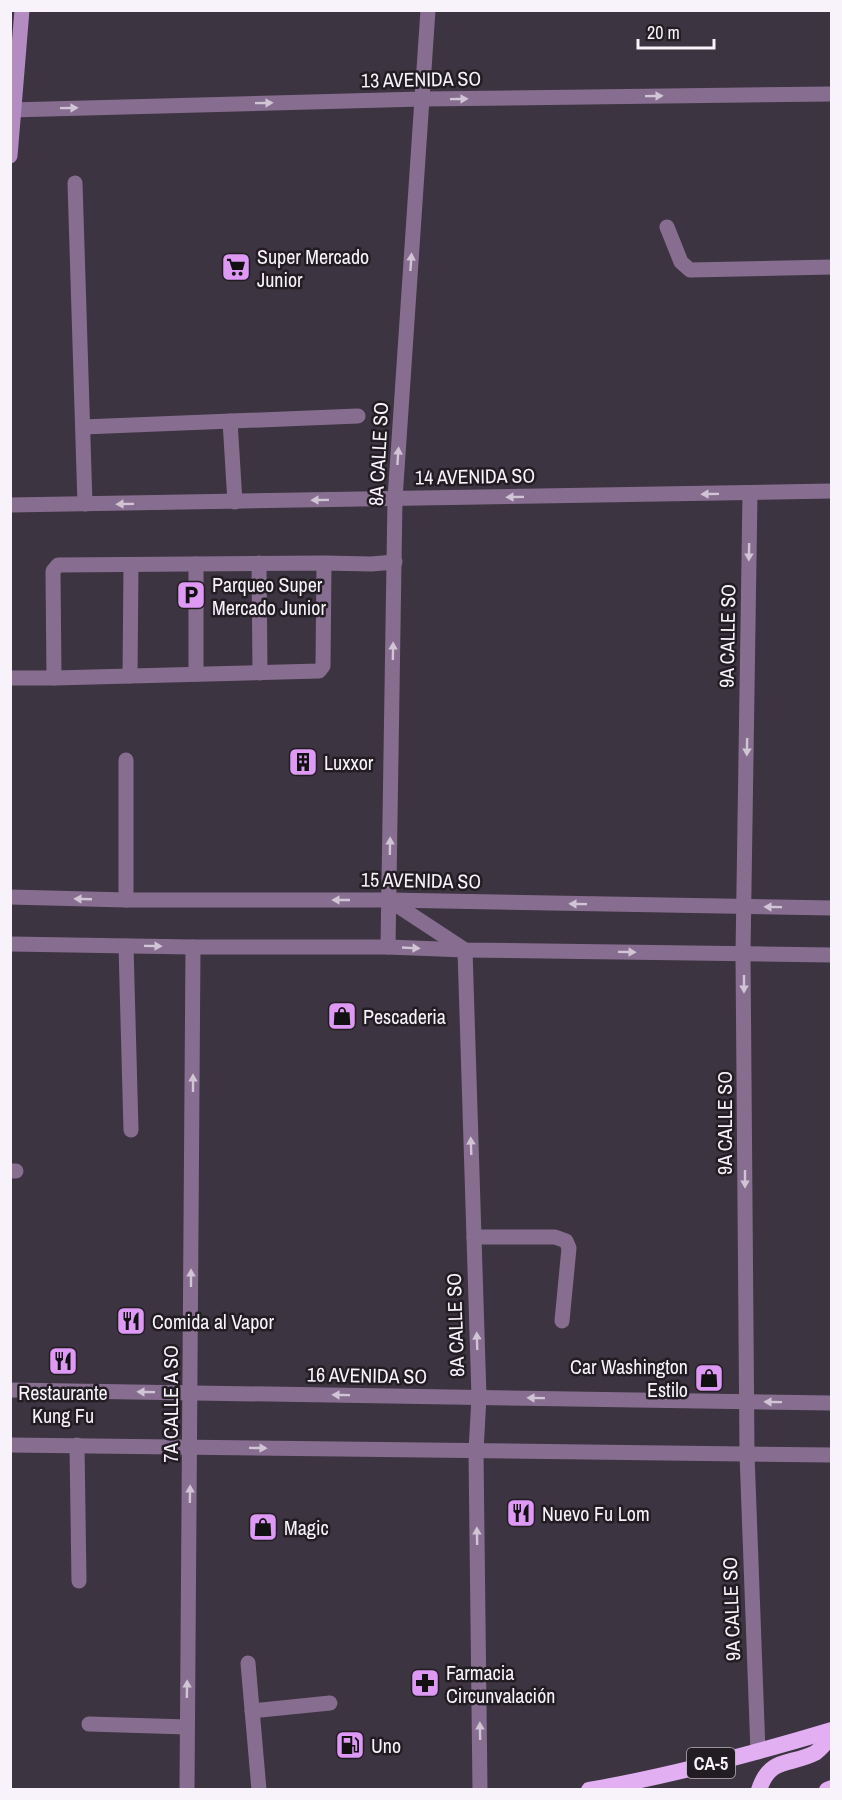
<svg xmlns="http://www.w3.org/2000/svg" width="842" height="1800" font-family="'Archivo Narrow',sans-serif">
	<rect width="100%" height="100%" fill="#3d3441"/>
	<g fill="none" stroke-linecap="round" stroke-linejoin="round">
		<g stroke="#876e90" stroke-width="15">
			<path d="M75,183L85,504"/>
			<path d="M667,227L681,262L690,270L832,267"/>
			<path d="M230,421L235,502"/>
			<path d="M83,427L358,416"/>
			<path d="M259,563L260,673"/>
			<path d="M324,563L58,565L53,571L54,678L319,671L323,666L324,563L371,564L395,562"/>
			<path d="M196,564V674"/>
			<path d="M130,676L131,565"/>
			<path d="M10,678H54"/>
			<path d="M126,900V760"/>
			<path d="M126,946L131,1130"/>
			<path d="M10,1171H16"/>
			<path d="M474,1237H555L566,1241L569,1248L562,1321"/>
			<path d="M77,1445L79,1581"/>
			<path d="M248,1663L259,1790"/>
			<path d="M252,1711L330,1703"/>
			<path d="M89,1724L187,1727"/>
		</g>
		<g stroke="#876e90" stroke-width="15">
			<path d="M10,110L422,99L832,94"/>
			<path d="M750,493L743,954L747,1454L758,1752"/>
			<path d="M10,505L832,491"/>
			<path d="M10,897L126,900H389L832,908"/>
			<path d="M389,900L465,950L479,1397L476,1451L480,1790"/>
			<path d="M388,947L395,499L428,10"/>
			<path d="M10,1390L832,1403"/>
			<path d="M10,1445L832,1455"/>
			<path d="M187,1790L193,947"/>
		</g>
		<path stroke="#876e90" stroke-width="15" d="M10,944L193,947H388L465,950L832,955"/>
		<path stroke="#b38cc1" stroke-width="15" d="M10,156L22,10"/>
		<g stroke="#e2b0f2" stroke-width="16">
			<path d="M589,1790C671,1776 752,1754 832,1730"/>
			<path d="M759,1790C770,1756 790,1766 815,1753C821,1749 827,1741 832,1736"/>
			<path d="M827,1790L832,1788"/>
		</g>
	</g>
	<defs><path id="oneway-solid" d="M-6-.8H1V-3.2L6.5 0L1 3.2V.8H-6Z" transform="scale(1.5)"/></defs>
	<g fill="#d0c4d5">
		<use href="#oneway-solid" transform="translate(654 96) rotate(-1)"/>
		<use href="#oneway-solid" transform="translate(459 99) rotate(-1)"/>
		<use href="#oneway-solid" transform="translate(264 103) rotate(-1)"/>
		<use href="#oneway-solid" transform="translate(69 108) rotate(-1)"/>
		<use href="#oneway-solid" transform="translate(411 262) rotate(-86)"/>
		<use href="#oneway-solid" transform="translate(398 456) rotate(-86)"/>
		<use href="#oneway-solid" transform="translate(710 494) rotate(179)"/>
		<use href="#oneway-solid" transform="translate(515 497) rotate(179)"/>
		<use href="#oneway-solid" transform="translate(320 500) rotate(179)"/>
		<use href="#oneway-solid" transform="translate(125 504) rotate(179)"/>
		<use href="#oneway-solid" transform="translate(749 552) rotate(91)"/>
		<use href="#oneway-solid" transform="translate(393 651) rotate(-89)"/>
		<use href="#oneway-solid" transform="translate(747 747) rotate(91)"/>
		<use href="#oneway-solid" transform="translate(390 846) rotate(-89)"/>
		<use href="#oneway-solid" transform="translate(83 899) rotate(-178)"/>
		<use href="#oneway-solid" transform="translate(341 900) rotate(180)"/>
		<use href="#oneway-solid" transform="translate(578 904) rotate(-179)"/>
		<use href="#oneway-solid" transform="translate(773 907) rotate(-179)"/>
		<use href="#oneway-solid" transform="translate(153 946) rotate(1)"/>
		<use href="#oneway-solid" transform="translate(411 948) rotate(3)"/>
		<use href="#oneway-solid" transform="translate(627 952) rotate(1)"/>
		<use href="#oneway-solid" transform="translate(744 984) rotate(90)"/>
		<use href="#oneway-solid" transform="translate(193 1083) rotate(-90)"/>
		<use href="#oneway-solid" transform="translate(471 1146) rotate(-92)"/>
		<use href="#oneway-solid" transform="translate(745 1179) rotate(90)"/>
		<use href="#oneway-solid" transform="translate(191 1278) rotate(-90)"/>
		<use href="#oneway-solid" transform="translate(477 1341) rotate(-92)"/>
		<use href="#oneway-solid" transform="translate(146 1392) rotate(-179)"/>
		<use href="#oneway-solid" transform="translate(341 1395) rotate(-179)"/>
		<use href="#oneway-solid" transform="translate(536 1398) rotate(-179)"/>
		<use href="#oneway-solid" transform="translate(773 1402) rotate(-179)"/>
		<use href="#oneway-solid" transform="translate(258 1448) rotate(1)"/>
		<use href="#oneway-solid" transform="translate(190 1494) rotate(-89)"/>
		<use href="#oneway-solid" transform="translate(477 1536) rotate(-91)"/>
		<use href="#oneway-solid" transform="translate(187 1689) rotate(-89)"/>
		<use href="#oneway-solid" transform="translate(480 1731) rotate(-91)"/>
	</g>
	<defs>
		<g id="supermarket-square" transform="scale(1.5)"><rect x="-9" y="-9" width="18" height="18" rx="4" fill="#dd99f3" stroke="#221d23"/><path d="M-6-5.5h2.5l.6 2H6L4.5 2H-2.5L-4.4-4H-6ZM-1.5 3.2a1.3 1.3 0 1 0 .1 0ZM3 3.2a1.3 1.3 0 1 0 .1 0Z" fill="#111"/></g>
		<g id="parking-square" transform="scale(1.5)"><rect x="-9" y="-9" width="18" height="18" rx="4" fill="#dd99f3" stroke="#221d23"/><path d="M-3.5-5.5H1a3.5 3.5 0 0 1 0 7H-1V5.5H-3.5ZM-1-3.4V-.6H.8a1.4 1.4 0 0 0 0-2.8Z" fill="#111"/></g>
		<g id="building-square" transform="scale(1.5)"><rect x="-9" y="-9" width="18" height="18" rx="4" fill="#dd99f3" stroke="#221d23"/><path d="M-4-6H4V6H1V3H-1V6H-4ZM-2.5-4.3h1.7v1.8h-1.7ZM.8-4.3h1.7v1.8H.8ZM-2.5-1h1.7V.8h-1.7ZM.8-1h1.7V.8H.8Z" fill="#111"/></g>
		<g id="shop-square" transform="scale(1.5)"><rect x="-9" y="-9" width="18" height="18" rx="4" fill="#dd99f3" stroke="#221d23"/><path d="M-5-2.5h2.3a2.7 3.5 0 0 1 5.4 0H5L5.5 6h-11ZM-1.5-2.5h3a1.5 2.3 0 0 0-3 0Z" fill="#111"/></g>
		<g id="restaurant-square" transform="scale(1.5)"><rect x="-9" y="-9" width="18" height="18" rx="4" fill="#dd99f3" stroke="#221d23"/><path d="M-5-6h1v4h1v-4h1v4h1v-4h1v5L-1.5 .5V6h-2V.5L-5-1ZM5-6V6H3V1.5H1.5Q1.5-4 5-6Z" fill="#111"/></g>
		<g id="pharmacy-square" transform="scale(1.5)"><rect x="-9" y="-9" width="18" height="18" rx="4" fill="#dd99f3" stroke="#221d23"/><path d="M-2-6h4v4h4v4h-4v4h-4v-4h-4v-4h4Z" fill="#111"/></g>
		<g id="fuel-square" transform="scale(1.5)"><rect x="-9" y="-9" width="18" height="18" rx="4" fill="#dd99f3" stroke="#221d23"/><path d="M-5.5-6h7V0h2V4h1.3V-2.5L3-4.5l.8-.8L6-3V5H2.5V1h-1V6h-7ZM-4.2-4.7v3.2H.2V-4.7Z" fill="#111"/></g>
	</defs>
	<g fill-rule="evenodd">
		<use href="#supermarket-square" x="236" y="267"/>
		<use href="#parking-square" x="191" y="595"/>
		<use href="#building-square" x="303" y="762"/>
		<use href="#shop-square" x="342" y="1016"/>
		<use href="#restaurant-square" x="131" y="1321"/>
		<use href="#restaurant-square" x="63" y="1361"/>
		<use href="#shop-square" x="709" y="1378"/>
		<use href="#restaurant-square" x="521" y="1513"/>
		<use href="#shop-square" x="263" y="1527"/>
		<use href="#pharmacy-square" x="425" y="1683"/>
		<use href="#fuel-square" x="350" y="1745"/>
	</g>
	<g text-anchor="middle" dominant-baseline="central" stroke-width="5" stroke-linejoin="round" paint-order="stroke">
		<rect fill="#221d23" stroke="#b8b2ba" stroke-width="1.5" x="687" y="1748" width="48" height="30" rx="4.5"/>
		<g font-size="18" font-weight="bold" fill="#f8f2fa">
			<text x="711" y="1763">CA-5</text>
		</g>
		<g font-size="20" fill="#f8f2fa" stroke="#221d23">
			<text transform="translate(421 79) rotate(-1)">13 AVENIDA SO</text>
			<text transform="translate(378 454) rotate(-87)">8A CALLE SO</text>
			<text transform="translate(475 476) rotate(-1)">14 AVENIDA SO</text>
			<text transform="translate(727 636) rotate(-89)">9A CALLE SO</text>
			<text transform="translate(421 880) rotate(1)">15 AVENIDA SO</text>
			<text transform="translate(724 1123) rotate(-90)">9A CALLE SO</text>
			<text transform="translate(455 1325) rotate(-92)">8A CALLE SO</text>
			<text transform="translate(367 1375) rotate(1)">16 AVENIDA SO</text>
			<text transform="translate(170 1404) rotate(-90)">7A CALLE A SO</text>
			<text transform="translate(731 1609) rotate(-92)">9A CALLE SO</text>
		</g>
		<g font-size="20" fill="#f8f2fa" stroke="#221d23" text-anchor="start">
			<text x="257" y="256">Super Mercado<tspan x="257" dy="23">Junior</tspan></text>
			<text x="212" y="584">Parqueo Super<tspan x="212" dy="23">Mercado Junior</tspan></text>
			<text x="324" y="762">Luxxor</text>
			<text x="363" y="1016">Pescaderia</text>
			<text x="152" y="1321">Comida al Vapor</text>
			<text x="688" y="1366" text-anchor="end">Car Washington<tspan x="688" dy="23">Estilo</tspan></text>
			<text x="63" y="1392" text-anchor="middle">Restaurante<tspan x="63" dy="23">Kung Fu</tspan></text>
			<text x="542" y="1513">Nuevo Fu Lom</text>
			<text x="284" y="1527">Magic</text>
			<text x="446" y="1672">Farmacia<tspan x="446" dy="23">Circunvalación</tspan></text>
			<text x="371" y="1745">Uno</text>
		</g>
	</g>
	<rect width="842" height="1800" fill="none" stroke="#f8f2fa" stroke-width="24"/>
	<path d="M638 39v9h76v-9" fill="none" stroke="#f8f2fa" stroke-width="3"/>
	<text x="647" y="39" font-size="18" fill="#f8f2fa" stroke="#221d23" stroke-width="4.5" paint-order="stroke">20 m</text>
</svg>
